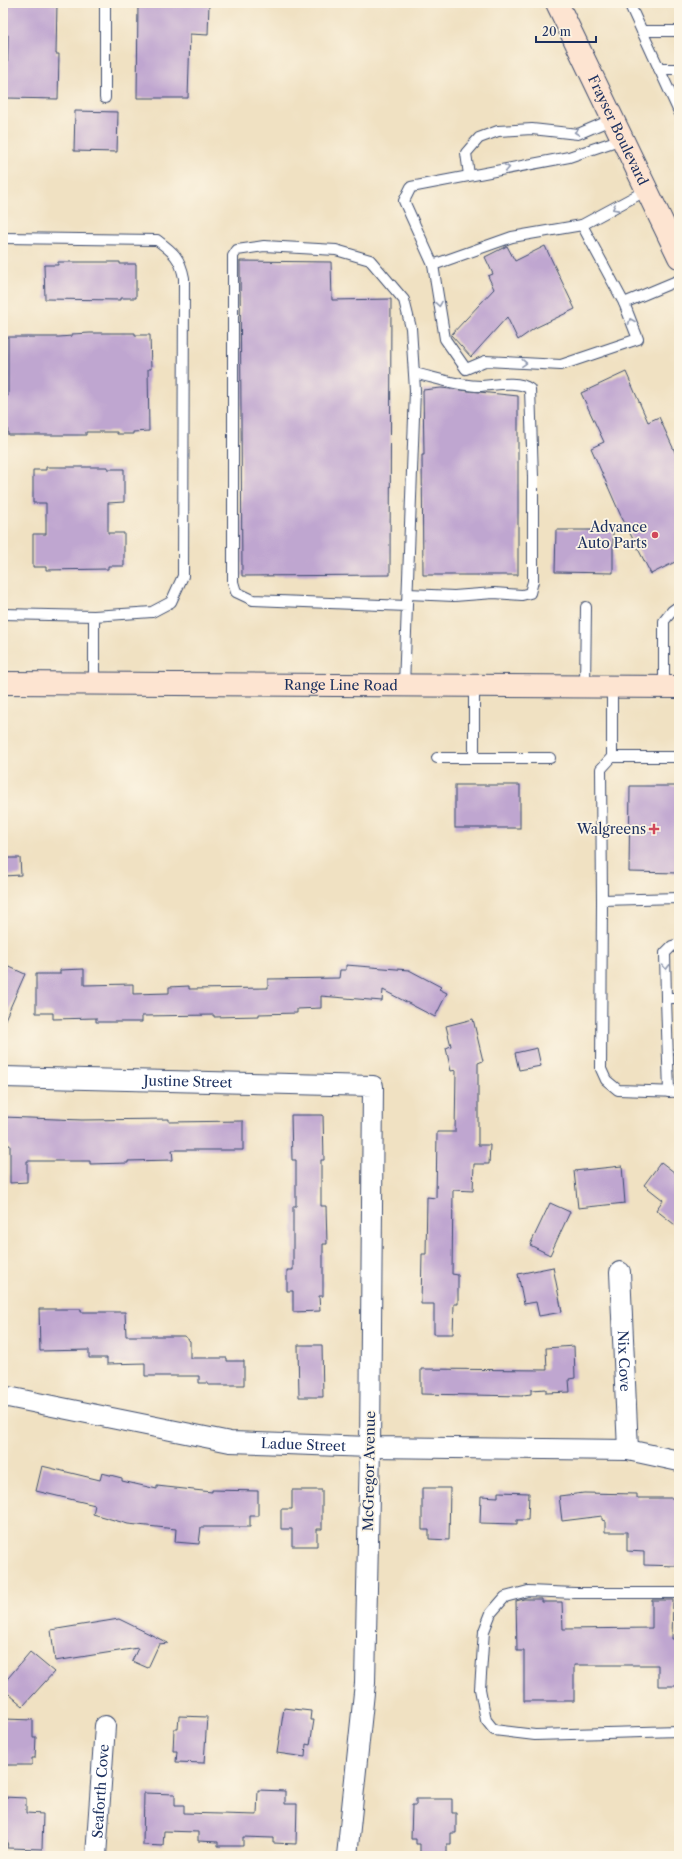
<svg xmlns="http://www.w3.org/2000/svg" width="682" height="1859" font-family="'Libre Caslon Text',serif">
	<rect width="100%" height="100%" fill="#fcf5e5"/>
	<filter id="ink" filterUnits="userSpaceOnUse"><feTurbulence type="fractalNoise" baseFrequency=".025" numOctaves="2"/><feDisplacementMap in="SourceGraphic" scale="8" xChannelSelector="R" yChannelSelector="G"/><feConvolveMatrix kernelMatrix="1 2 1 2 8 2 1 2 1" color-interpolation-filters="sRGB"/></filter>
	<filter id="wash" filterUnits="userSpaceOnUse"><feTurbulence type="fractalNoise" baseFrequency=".012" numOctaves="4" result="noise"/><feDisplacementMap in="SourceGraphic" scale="16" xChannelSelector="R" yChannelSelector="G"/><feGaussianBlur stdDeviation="0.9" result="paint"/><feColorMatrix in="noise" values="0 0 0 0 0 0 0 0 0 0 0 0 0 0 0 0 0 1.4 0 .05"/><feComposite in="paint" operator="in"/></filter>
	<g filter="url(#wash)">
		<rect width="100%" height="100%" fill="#f0e1c2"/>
		<g id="blocks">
			<g fill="#bfa6d0">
				<path d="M6,3H57L56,54H59L58,99L7,98L8,35H5Z"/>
				<path d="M138,3H209L208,35L190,34L188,98H137Z"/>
				<path d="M75,111L118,112L117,152L74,151Z"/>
				<path d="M507,246L515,261L545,246L575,309L535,328L518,340L507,317L471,357L451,335L494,289L488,276L493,274L485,257Z"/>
				<path d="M240,261L331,262L332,300L391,299L390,575L242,576Z"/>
				<path d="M58,262H120V264H136V298H120V300L45,299L44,265H58Z"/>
				<path d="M90,333H135V335H150L151,369H148L149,431L133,432V434H117V432H86V435H8L5,396H8V337H59L72,336V334Z"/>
				<path d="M626,372L648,422L659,417L679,461V560L651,574L620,514L591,448L604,442L581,393Z"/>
				<path d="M441,388L518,396V575H423L422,455H424L423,390Z"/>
				<path d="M46,467H108V469H124V502L108,503V533H124V566H108V569L46,570V567H33V534H46V503H33V470H46Z"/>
				<path d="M556,530H613V573L555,572Z"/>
				<rect x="455" y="785" width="65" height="43"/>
				<path d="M630,786H679V873L629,872Z"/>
				<path d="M3,858H20L21,875L3,876Z"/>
				<path d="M3,964L25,974L3,1024Z"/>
				<path d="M346,965L409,970L441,987L439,989L447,993L435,1017L383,990L382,1001L321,996V1008L297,1009V1013L259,1014V1016L214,1017V1015L142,1016V1022H96V1018L53,1019V1013H36V974H60V970L84,969V985L133,984V994L169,993V987L189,986V989L268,988V979L339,978L340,970H346Z"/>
				<path d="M473,1019L483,1061L478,1063V1145H490L489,1164H474L473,1191L453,1190L452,1274L458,1275V1304H454L453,1334H434V1304H421L422,1254H426L427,1197L436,1198L437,1132H455L456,1070L451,1071L446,1048L451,1046L446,1026Z"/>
				<path d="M537,1048L541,1066L519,1070L515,1053Z"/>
				<path d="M291,1115H323L324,1160H321V1206H326L327,1244H323V1296H319L320,1311L293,1312V1291H287V1270H293V1206H296V1160H292Z"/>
				<path d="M3,1117L82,1120L169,1119V1122L243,1121V1150H172L173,1160L128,1161V1163L90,1164V1161H27V1182L10,1183V1145H3Z"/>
				<path d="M661,1162L679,1176V1228L656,1210L663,1200L644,1185Z"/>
				<path d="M622,1166L625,1203L578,1208L574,1171Z"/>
				<path d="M550,1203L570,1212L550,1255L530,1245Z"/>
				<path d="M553,1267L562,1312L539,1316L536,1302L524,1304L518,1274Z"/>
				<path d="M39,1309H81V1312H125L126,1336H184L190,1341V1358H227V1361H244V1385H208V1383H199V1376H145V1363L107,1364V1358H89V1350L40,1351Z"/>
				<path d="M298,1345H322L323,1397H299Z"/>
				<path d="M574,1346L575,1378L569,1379L570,1392L546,1393V1389L531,1390V1394L523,1395V1396L421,1394V1369L547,1370L546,1348Z"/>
				<path d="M42,1466L100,1480L102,1473L122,1478V1481L157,1489V1486L212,1492V1490L258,1491V1516H250V1527H201L199,1544L175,1542L176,1529L128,1524L93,1514L95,1505L36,1491Z"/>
				<path d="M422,1488H450L449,1540L429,1539V1530H422Z"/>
				<path d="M292,1490H322V1529H317V1546H292V1529H281V1509H292Z"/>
				<path d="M498,1492L529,1493L528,1520H517V1524L480,1523L481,1496L498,1497Z"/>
				<path d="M584,1493L637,1494V1498H679L677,1566L644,1565V1552L627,1551V1532H605V1521L602,1520V1516L562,1521L559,1496Z"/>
				<path d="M524,1599H542V1602H562L563,1629L652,1628V1600H673L672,1639H679V1686H658V1665H574V1701H524V1651H517L516,1601Z"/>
				<path d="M119,1619L168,1643L159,1644L148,1668L132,1661L138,1648L55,1661L51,1630Z"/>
				<path d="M30,1652L54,1672L23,1706L3,1689V1684Z"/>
				<path d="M284,1708L311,1711L310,1720H314L310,1745L306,1744L305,1757L277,1753Z"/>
				<path d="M179,1716L207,1717L204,1763L176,1762L177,1751H173L174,1729H178Z"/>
				<path d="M4,1719L33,1720V1737H36L35,1758H32V1765H4Z"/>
				<path d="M258,1790L285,1791V1804H297L296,1844L273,1843V1838L243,1837V1846H218V1842L198,1841V1832L164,1831L163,1846L143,1845L144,1793L175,1794V1805H184V1813L257,1815Z"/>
				<path d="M3,1797L26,1798V1813L43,1814L42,1849L7,1848L8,1842H3Z"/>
				<path d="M416,1799H452V1813H456V1833H451V1844H447V1856H420V1844H416V1839H411L412,1805H416Z"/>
			</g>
		</g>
	</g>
	<g filter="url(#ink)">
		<use href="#blocks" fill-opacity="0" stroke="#3b4a6d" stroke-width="1"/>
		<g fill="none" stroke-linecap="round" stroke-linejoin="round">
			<g stroke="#3b4a6d" stroke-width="12">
				<g id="service">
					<path d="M105,3V98"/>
					<path d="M629,3L679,112"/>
					<path d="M642,31H679"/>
					<path d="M659,69H679"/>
					<path d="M469,175L466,153L479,138L498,131L532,129L578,134L613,119"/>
					<path d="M582,225L624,303L638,339L561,365L485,361L466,369L445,339L433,265L404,201L411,187L569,157L622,139"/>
					<path d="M3,238L157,240C173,252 180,257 184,278L183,576L171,602L152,612L94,616V683"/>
					<path d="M433,265L512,237L582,225L647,190"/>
					<path d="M624,303L679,280"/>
					<path d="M408,594L454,596L494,593L522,595L530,593L533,581V477L530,389C518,380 495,385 481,386C459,386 436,378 414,373"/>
					<path d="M3,614L94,616"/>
					<path d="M404,686L415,390L411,328L404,300L370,260L336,250L264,246L237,250L233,256V582L236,592L253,600L407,606"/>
					<path d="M585,687L586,607"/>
					<path d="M612,687V757H679"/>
					<path d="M664,688V621L672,611L679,606"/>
					<path d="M437,758H474V686"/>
					<path d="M474,758H550"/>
					<path d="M679,898L602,900L601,1069L606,1080L618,1090L679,1092"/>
					<path d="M602,900L601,769L612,757"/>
					<path d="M666,998L665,953L672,946L679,944"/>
					<path d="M669,1092L666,998H679"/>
					<path d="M679,1593H575L528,1591L505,1597L491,1613L484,1631L480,1689L486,1720L494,1730L535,1735L679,1731"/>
				</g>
			</g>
			<g stroke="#3b4a6d" stroke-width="22">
				<g id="minor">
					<path id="s1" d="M3,1077L373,1086L370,1447L365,1683L347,1856"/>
					<path id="s2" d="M620,1272L628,1450"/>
					<path id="s3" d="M3,1396L230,1442L370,1447L628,1450L679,1461"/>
					<path id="s4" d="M96,1856L105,1726"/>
				</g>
			</g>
			<g stroke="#3b4a6d" stroke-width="24">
				<g id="secondary">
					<path id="s5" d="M557,3L679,257"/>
					<path id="s6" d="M3,683L679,687"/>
				</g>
			</g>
			<use href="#service" stroke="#fff" stroke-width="10"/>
			<use href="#minor" stroke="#fff" stroke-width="20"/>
			<use href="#secondary" stroke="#fde4d1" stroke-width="22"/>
		</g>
		<defs><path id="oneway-chevron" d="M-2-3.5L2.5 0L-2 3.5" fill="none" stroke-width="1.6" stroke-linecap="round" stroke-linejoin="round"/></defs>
		<g stroke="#8d97ae">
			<use href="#oneway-chevron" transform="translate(577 132) rotate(173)"/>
			<use href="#oneway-chevron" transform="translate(507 168) rotate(-10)"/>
			<use href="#oneway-chevron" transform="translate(615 208) rotate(152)"/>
			<use href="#oneway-chevron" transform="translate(439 304) rotate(81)"/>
			<use href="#oneway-chevron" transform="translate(631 321) rotate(-113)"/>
			<use href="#oneway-chevron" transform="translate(524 363) rotate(3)"/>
			<use href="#oneway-chevron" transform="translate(666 967) rotate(89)"/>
		</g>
	</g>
	<g fill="#d1495b" stroke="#fcf5e5" stroke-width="1.5">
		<circle cx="655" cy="535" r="4"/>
		<path d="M652 823h4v4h4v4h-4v4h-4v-4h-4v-4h4z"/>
	</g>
	<g text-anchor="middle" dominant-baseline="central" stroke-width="3.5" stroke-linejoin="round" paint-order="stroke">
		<g font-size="14" fill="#1b2f5e" stroke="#fcf5e5">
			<text stroke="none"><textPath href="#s5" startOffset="141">Frayser Boulevard</textPath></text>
			<text stroke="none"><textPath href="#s6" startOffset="338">Range Line Road</textPath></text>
			<text stroke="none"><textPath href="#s1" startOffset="185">Justine Street</textPath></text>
			<text stroke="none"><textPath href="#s2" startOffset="89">Nix Cove</textPath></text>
			<text stroke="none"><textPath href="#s3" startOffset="305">Ladue Street</textPath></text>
			<text transform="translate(369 1471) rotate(-89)">McGregor Avenue</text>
			<text stroke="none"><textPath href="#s4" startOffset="65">Seaforth Cove</textPath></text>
		</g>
		<g font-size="14" fill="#1b2f5e" stroke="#fcf5e5" text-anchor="end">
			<text x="647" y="527">Advance<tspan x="647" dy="16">Auto Parts</tspan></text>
			<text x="646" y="829">Walgreens</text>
		</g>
	</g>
	<rect width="682" height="1859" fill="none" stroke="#fcf5e5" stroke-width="16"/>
	<path d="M536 36v6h60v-6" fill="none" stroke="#1b2f5e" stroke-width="2"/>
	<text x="542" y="36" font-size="12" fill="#1b2f5e" stroke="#fcf5e5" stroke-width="3" paint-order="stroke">20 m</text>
</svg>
